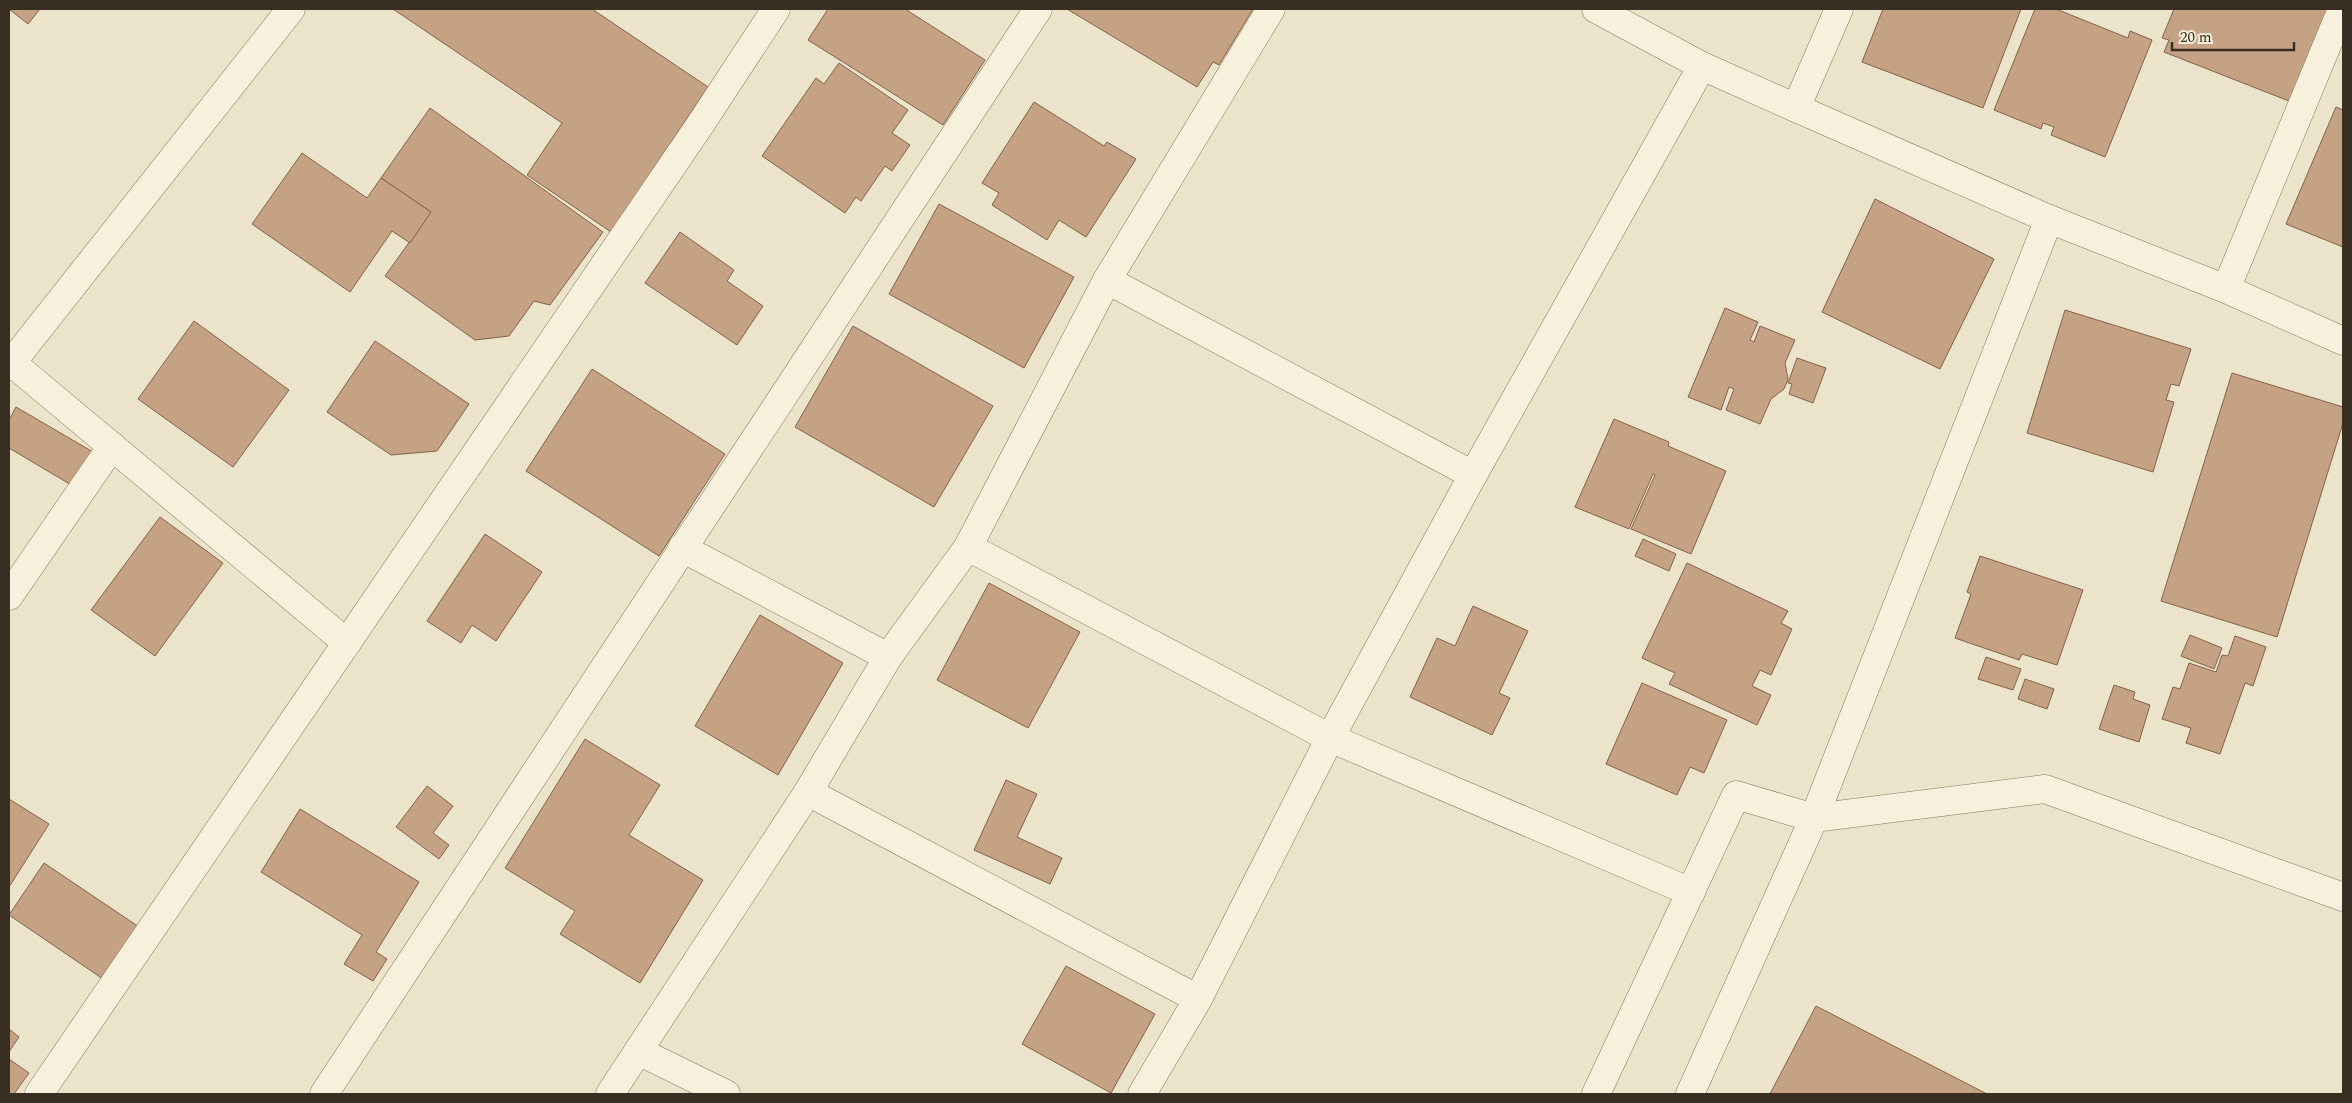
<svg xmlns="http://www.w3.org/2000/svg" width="2352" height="1103" font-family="Spectral,serif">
	<rect width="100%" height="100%" fill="#ebe3ca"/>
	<g fill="#c5a284" stroke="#826248">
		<path d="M9,9H40L28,24Z"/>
		<path d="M393,9H592L708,87L611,232L527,175L562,123Z"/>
		<path d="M828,9H905L985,60L943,125L808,40Z"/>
		<path d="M1067,9H1253L1219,65L1213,62L1197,87Z"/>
		<path d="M1883,9H2021L1983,108L1862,62Z"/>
		<path d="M2035,9H2056L2128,38L2130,31L2152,40L2105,157L2051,135L2054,127L2043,123L2041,129L1994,110Z"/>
		<path d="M2174,9H2332L2294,103L2164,52L2169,40L2162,38Z"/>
		<path d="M839,63L908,110L892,133L910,145L892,171L885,166L861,201L856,197L845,213L762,156L816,78L824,84Z"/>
		<path d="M1034,102L1104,146L1107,142L1136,159L1086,237L1059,220L1047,240L992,205L999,193L982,183Z"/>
		<path d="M2336,107L2343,110V247L2286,224Z"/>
		<path d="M430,108L603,232L550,305L534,301L509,336L475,340L385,276L431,212L381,178Z"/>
		<path d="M302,153L367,198L381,178L431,212L410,243L392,231L350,292L252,224Z"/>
		<path d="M1875,199L1994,259L1940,369L1822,312Z"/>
		<path d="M939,204L1074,277L1024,368L889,294Z"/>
		<path d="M680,232L734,270L727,281L763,306L737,345L645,283Z"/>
		<path d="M1725,308L1758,322L1750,340L1754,342L1760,326L1795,340L1785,363L1788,379L1784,389L1771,399L1760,424L1726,410L1734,389L1729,387L1721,410L1688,397Z"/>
		<path d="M2065,310L2191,349L2179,386L2171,384L2166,400L2174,402L2153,472L2027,433Z"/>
		<path d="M194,321L289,390L233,467L138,399Z"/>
		<path d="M853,326L993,406L934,507L795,427Z"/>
		<path d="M375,341L469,404L437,451L391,455L327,412Z"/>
		<path d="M1797,358L1826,368L1813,403L1789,394L1792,384L1788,383Z"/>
		<path d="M592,369L725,454L659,556L526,471Z"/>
		<path d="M2232,373L2343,407V423L2277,637L2161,601Z"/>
		<path d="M16,407L93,452L73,486L9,448V420Z"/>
		<path d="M1614,419L1669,442L1668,446L1726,471L1691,554L1631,529L1655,475L1653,474L1629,529L1575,507Z"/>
		<path d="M160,517L223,563L155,656L91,610Z"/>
		<path d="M485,534L542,572L496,641L472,625L461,643L427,621Z"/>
		<path d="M1643,539L1676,554L1669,571L1635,556Z"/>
		<path d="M1980,556L2083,590L2057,665L2022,654L2019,660L1955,638L1971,594L1967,592Z"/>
		<path d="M1687,563L1788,611L1781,623L1792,629L1771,675L1760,670L1752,686L1771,695L1757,725L1669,684L1675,673L1642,658Z"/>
		<path d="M989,583L1080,632L1028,728L937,680Z"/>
		<path d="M1473,606L1528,631L1499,693L1510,698L1492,735L1410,697L1437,638L1455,646Z"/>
		<path d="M760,615L843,663L778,775L695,726Z"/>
		<path d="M2190,635L2222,648L2214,669L2181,656Z"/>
		<path d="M2235,636L2266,647L2253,686L2245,683L2220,754L2186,743L2191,728L2162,719L2173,687L2180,689L2189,663L2216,672L2222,655L2228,656Z"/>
		<path d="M1986,657L2021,669L2013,690L1978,679Z"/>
		<path d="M2025,679L2054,689L2047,709L2018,699Z"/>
		<path d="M1642,683L1727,720L1704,773L1690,767L1677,795L1606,764Z"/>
		<path d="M2114,685L2135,692L2133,699L2150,705L2139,742L2099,729Z"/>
		<path d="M585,739L660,785L629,835L703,880L640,983L560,934L575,911L505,868Z"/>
		<path d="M1006,780L1037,794L1017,837L1062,858L1050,884L974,850Z"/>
		<path d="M427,786L453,806L433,833L449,845L439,859L396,827Z"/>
		<path d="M9,799L49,824L9,887Z"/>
		<path d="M300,809L419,882L376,952L387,959L373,981L344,964L362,935L261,872Z"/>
		<path d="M44,863L139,927L103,979L9,915Z"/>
		<path d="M1066,966L1155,1014L1111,1093L1022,1044Z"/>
		<path d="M1816,1006L1987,1094H1770Z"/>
		<path d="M9,1029L19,1037L9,1052Z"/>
		<path d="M9,1059L29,1073L14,1094H9Z"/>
	</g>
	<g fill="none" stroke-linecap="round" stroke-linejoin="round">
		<g stroke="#857660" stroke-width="29">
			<g id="minor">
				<path d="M1796,108L1839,9"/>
				<path d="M2049,219L1814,818L2045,789L2343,897"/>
				<path d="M1107,280L1473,475"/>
				<path d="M2226,289L2342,9"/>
				<path d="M11,362L347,643"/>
				<path d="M9,366L291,9"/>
				<path d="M968,547L1330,738L1691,892"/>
				<path d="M682,548L888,657"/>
				<path d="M9,596L112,446"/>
				<path d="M808,792L1198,999"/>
				<path d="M638,1051L726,1094"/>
				<path d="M39,1094L700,125L776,9"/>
				<path d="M324,1094L1038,9"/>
				<path d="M610,1094L808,792L888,657L968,547L1107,280L1271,9"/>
				<path d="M1142,1094L1198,999L1330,738L1473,475L1702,66"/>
				<path d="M1596,1094L1736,795L1814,818L1690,1094"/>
			</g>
		</g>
		<g stroke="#857660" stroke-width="29">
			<path id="tertiary" d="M1596,9L1702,66L1796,108L2049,219L2226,289L2343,341"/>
		</g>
		<use href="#minor" stroke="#f6f0dc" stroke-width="28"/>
		<use href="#tertiary" stroke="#f6f0dc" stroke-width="28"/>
	</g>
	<rect width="2352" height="1103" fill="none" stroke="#382e22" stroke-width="20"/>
	<path d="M2172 42v8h122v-8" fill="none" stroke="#382e22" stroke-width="2.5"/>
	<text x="2180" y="42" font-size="15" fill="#382e22" stroke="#f3edd9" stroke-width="4" paint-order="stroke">20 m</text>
</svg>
